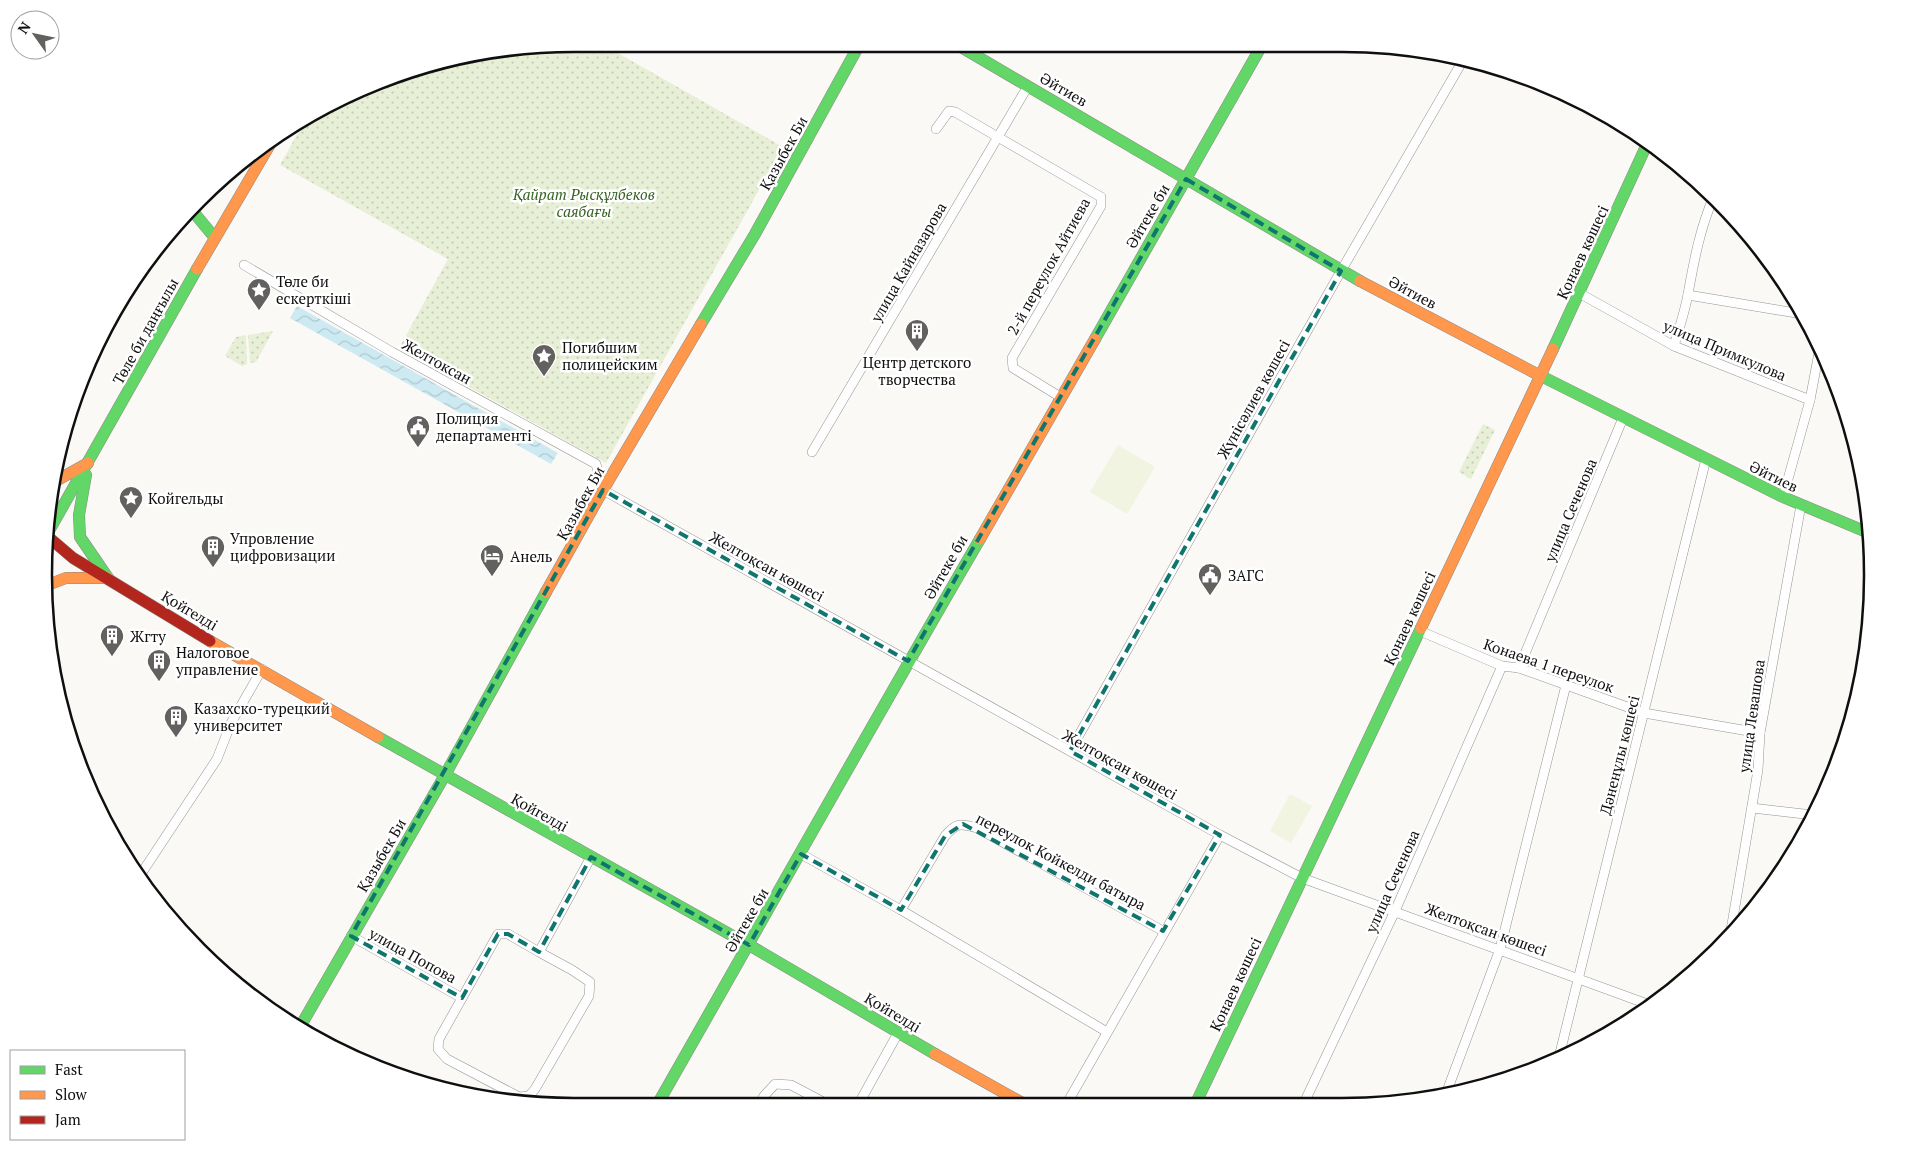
<svg xmlns="http://www.w3.org/2000/svg" width="1917" height="1150" font-family="'PT Serif',serif">
	<defs>
		<pattern id="green-dots" width="8" height="8" patternUnits="userSpaceOnUse" patternTransform="scale(1.25)"><rect width="8" height="8" fill="#e7efd6"/><path d="M2 2h.1M6 6h.1" fill="none" stroke="#c5ccb6" stroke-width="1.8" stroke-linecap="round"/></pattern>
		<pattern id="water-waves" width="16" height="10" patternUnits="userSpaceOnUse" patternTransform="scale(1.25)"><rect width="16" height="10" fill="#cdeaf3"/><path d="M0 5q4-4 8 0t8 0" fill="none" stroke="#afc8cf"/></pattern>
	</defs>
	<rect width="100%" height="100%" fill="#fbf9f5"/>
	<g fill="url(#green-dots)">
		<path d="M505,48H609L783,147L606,463L399,348L448,259L280,165L305,120L340,99L405,72Z"/>
		<path d="M273,331L256,362L250,363L248,335Z"/>
		<path d="M246,335L247,364L242,366L225,356L236,337Z"/>
		<path d="M1483,424L1495,430L1471,479L1459,472Z"/>
	</g>
	<g fill="#f0f4e0">
		<path d="M1118,445L1155,467L1127,514L1090,492Z"/>
		<path d="M1290,794L1312,806L1291,843L1270,831Z"/>
	</g>
	<path fill="url(#water-waves)" d="M297,306L558,453L551,464L290,318Z"/>
	<g fill="none" stroke-linecap="round" stroke-linejoin="round">
		<g stroke="#959493" stroke-width="10">
			<g id="street">
				<path d="M936,129L949,111L955,112L1101,197V206L1012,358L1013,368L1062,398"/>
				<path d="M244,265L392,352L596,464L603,490L1220,835L1302,878L1650,1005"/>
				<path d="M1579,293L1674,346L1810,400"/>
				<path d="M1688,295L1802,314"/>
				<path d="M1674,346C1679,329 1685,311 1688,294C1694,261 1700,228 1714,196"/>
				<path d="M812,452L1028,86"/>
				<path d="M1783,497L1810,400L1820,347"/>
				<path d="M1420,631L1502,666L1519,668L1644,713L1760,733"/>
				<path d="M1519,668L1623,418"/>
				<path d="M1070,751L1341,271L1462,62"/>
				<path d="M1752,808L1813,815"/>
				<path d="M801,854L901,910L1107,1032"/>
				<path d="M139,877L217,759L231,723L262,669"/>
				<path d="M901,910L945,836C956,823 960,823 977,828L1163,931"/>
				<path d="M1731,930L1758,770L1760,733L1801,505"/>
				<path d="M351,936L462,998"/>
				<path d="M539,952L572,970L590,982L589,996L535,1089L529,1096L519,1097L447,1059L438,1049L439,1039L498,934H508L539,952L591,857"/>
				<path d="M1559,1057L1706,459"/>
				<path d="M1447,1091L1500,949L1566,685"/>
				<path d="M759,1105L764,1096L775,1084L791,1085L829,1105"/>
				<path d="M858,1105L898,1033"/>
				<path d="M1066,1105L1220,835"/>
				<path d="M1303,1105L1395,911L1502,666"/>
			</g>
		</g>
		<g stroke="#8c8b89" stroke-width="12">
			<g id="fast">
				<path d="M961,47L1360,281"/>
				<path d="M191,209L215,238"/>
				<path d="M701,324L755,234L858,47"/>
				<path d="M1095,339L1262,45"/>
				<path d="M1553,349L1648,142"/>
				<path d="M1533,372L1783,497L1869,533"/>
				<path d="M86,475L79,515L80,537L108,578"/>
				<path d="M46,536L197,269"/>
				<path d="M378,737L749,945L935,1054"/>
				<path d="M300,1027L445,775L546,592"/>
				<path d="M657,1105C765,916 871,726 980,539"/>
				<path d="M1195,1105L1421,628"/>
			</g>
		</g>
		<g stroke="#8c8b89" stroke-width="12">
			<g id="slow">
				<path d="M197,269L272,141"/>
				<path d="M1360,281L1533,372"/>
				<path d="M54,482L88,463"/>
				<path d="M980,539L1095,339"/>
				<path d="M45,586L66,578H108"/>
				<path d="M546,592L603,490L701,324"/>
				<path d="M1421,628L1553,349"/>
				<path d="M210,641L378,737"/>
				<path d="M935,1054L1026,1105"/>
			</g>
		</g>
		<g stroke="#8c8b89" stroke-width="12">
			<path id="jam" d="M46,535L73,558L210,641"/>
		</g>
		<use href="#street" stroke="#fefefe" stroke-width="9"/>
		<use href="#fast" stroke="#63d668" stroke-width="11"/>
		<use href="#slow" stroke="#ff974d" stroke-width="11"/>
		<use href="#jam" stroke="#b3261e" stroke-width="11"/>
	</g>
	<path fill="none" stroke="#0f766e" stroke-width="4" stroke-dasharray="10 6" stroke-linejoin="round" d="M1186,179L1341,271L1070,751L1220,835L1163,931L963,824L945,836L901,910L801,854L749,945L591,857L539,952L508,934H498L462,998L351,936L603,490L908,661Z"/>
	<defs>
		<g id="sight-pin" transform="scale(1.25)"><path d="M0 17L-7.5 6A9.5 9.5 0 1 1 7.5 6Z" fill="#626160" stroke="#fff"/><path d="M0-6L1.8-2.2L6-1.7L2.9 1.2L3.7 5.4L0 3.3L-3.7 5.4L-2.9 1.2L-6-1.7L-1.8-2.2Z" fill="#fff"/></g>
		<g id="building-pin" transform="scale(1.25)"><path d="M0 17L-7.5 6A9.5 9.5 0 1 1 7.5 6Z" fill="#626160" stroke="#fff"/><path d="M-4-6H4V6H1V3H-1V6H-4ZM-2.5-4.3h1.7v1.8h-1.7ZM.8-4.3h1.7v1.8H.8ZM-2.5-1h1.7V.8h-1.7ZM.8-1h1.7V.8H.8Z" fill="#fff"/></g>
		<g id="civic-pin" transform="scale(1.25)"><path d="M0 17L-7.5 6A9.5 9.5 0 1 1 7.5 6Z" fill="#626160" stroke="#fff"/><path d="M-.6-6.5H3V-4.5H.6V-3L4-1V1h2V6H-6V1h2V-1L-.6-3ZM-1.2 2.5V6h2.4V2.5Z" fill="#fff"/></g>
		<g id="hotel-pin" transform="scale(1.25)"><path d="M0 17L-7.5 6A9.5 9.5 0 1 1 7.5 6Z" fill="#626160" stroke="#fff"/><path d="M-6-4.5h1.5V1H6V5H4.5V3h-9V5H-6ZM-4 0a1.8 1.8 0 1 1 3.6 0ZM.5 0V-2.5h3Q6-2.5 6 0Z" fill="#fff"/></g>
	</defs>
	<g fill-rule="evenodd">
		<use href="#sight-pin" x="259" y="290"/>
		<use href="#building-pin" x="917" y="331"/>
		<use href="#sight-pin" x="544" y="356"/>
		<use href="#civic-pin" x="418" y="427"/>
		<use href="#sight-pin" x="131" y="498"/>
		<use href="#building-pin" x="213" y="547"/>
		<use href="#hotel-pin" x="492" y="556"/>
		<use href="#civic-pin" x="1210" y="575"/>
		<use href="#building-pin" x="112" y="636"/>
		<use href="#building-pin" x="159" y="661"/>
		<use href="#building-pin" x="176" y="717"/>
	</g>
	<g text-anchor="middle" dominant-baseline="central" stroke-width="5" stroke-linejoin="round" paint-order="stroke">
		<g font-size="15" fill="#0f0f0f" stroke="#fff">
			<text transform="translate(1064 89) rotate(30)">Әйтиев</text>
			<text transform="translate(783 153) rotate(-61)">Қазыбек Би</text>
			<text transform="translate(1147 216) rotate(-60)">Әйтеке би</text>
			<text transform="translate(1582 252) rotate(-65)">Қонаев көшесі</text>
			<text transform="translate(908 262) rotate(-60)">улица Кайназарова</text>
			<text transform="translate(1048 266) rotate(-61)">2-й переулок Айтиева</text>
			<text transform="translate(1413 292) rotate(28)">Әйтиев</text>
			<text transform="translate(145 331) rotate(-61)">Төле би даңғылы</text>
			<text transform="translate(1725 350) rotate(23)">улица Примкулова</text>
			<text transform="translate(437 361) rotate(29)">Желтоксан</text>
			<text transform="translate(1253 399) rotate(-61)">Жүнісәлиев көшесі</text>
			<text transform="translate(1774 476) rotate(26)">Әйтиев</text>
			<text transform="translate(580 503) rotate(-61)">Қазыбек Би</text>
			<text transform="translate(1570 510) rotate(-67)">улица Сеченова</text>
			<text transform="translate(767 566) rotate(29)">Желтоқсан көшесі</text>
			<text transform="translate(945 567) rotate(-60)">Әйтеке би</text>
			<text transform="translate(190 610) rotate(31)">Қойгелді</text>
			<text transform="translate(1409 618) rotate(-65)">Қонаев көшесі</text>
			<text transform="translate(1549 665) rotate(19)">Конаева 1 переулок</text>
			<text transform="translate(1751 716) rotate(-82)">улица Левашова</text>
			<text transform="translate(1619 755) rotate(-76)">Дәненұлы көшесі</text>
			<text transform="translate(1120 764) rotate(29)">Желтоқсан көшесі</text>
			<text transform="translate(540 812) rotate(29)">Қойгелді</text>
			<text transform="translate(381 855) rotate(-60)">Қазыбек Би</text>
			<text transform="translate(1061 861) rotate(28)">переулок Койкелди батыра</text>
			<text transform="translate(1392 881) rotate(-66)">улица Сеченова</text>
			<text transform="translate(746 920) rotate(-60)">Әйтеке би</text>
			<text transform="translate(1486 929) rotate(20)">Желтоқсан көшесі</text>
			<text transform="translate(413 955) rotate(29)">улица Попова</text>
			<text transform="translate(1235 984) rotate(-65)">Қонаев көшесі</text>
			<text transform="translate(893 1012) rotate(31)">Қойгелді</text>
		</g>
		<g font-size="15" font-style="italic" fill="#376323" stroke="#fff">
			<text x="584" y="194">Қайрат Рысқұлбеков<tspan x="584" dy="17">саябағы</tspan></text>
		</g>
		<g font-size="15" fill="#0f0f0f" stroke="#fff" text-anchor="start">
			<text x="276" y="281">Төле би<tspan x="276" dy="17">ескерткіші</tspan></text>
			<text x="562" y="347">Погибшим<tspan x="562" dy="17">полицейским</tspan></text>
			<text x="917" y="362" text-anchor="middle">Центр детского<tspan x="917" dy="17">творчества</tspan></text>
			<text x="436" y="418">Полиция<tspan x="436" dy="17">департаменті</tspan></text>
			<text x="148" y="498">Койгельды</text>
			<text x="230" y="538">Упровление<tspan x="230" dy="17">цифровизации</tspan></text>
			<text x="510" y="556">Анель</text>
			<text x="1228" y="575">ЗАГС</text>
			<text x="130" y="636">Жгту</text>
			<text x="176" y="652">Налоговое<tspan x="176" dy="17">управление</tspan></text>
			<text x="194" y="708">Казахско-турецкий<tspan x="194" dy="17">университет</tspan></text>
		</g>
	</g>
	<path d="M0 0H1917V1150H0ZM574 52H1342A522 522 0 0 1 1864 574V576A522 522 0 0 1 1342 1098H574A522 522 0 0 1 52 576V574A522 522 0 0 1 574 52Z" fill="#fff" fill-rule="evenodd"/>
	<path fill="none" stroke="#0f0f0f" stroke-width="2.5" d="M574 52H1342A522 522 0 0 1 1864 574V576A522 522 0 0 1 1342 1098H574A522 522 0 0 1 52 576V574A522 522 0 0 1 574 52Z"/>
	<rect x="10" y="1050" width="175" height="90" fill="#ffffff" stroke="#9f9f9f"/>
	<rect x="20" y="1066" width="25" height="8" fill="#63d668" stroke="#9f9f9f"/>
	<text x="55" y="1075" font-size="15" fill="#0f0f0f">Fast</text>
	<rect x="20" y="1091" width="25" height="8" fill="#ff974d" stroke="#9f9f9f"/>
	<text x="55" y="1100" font-size="15" fill="#0f0f0f">Slow</text>
	<rect x="20" y="1116" width="25" height="8" fill="#b3261e" stroke="#9f9f9f"/>
	<text x="55" y="1125" font-size="15" fill="#0f0f0f">Jam</text>
	<g transform="translate(35 35) rotate(303)"><circle r="24" fill="#ffffff" stroke="#9f9f9f"/>
	<path d="M0-4L9 19L0 12L-9 19Z" fill="#626160"/>
	<text y="-8" font-size="14" font-weight="bold" text-anchor="middle" fill="#0f0f0f">N</text>
	</g>
</svg>
